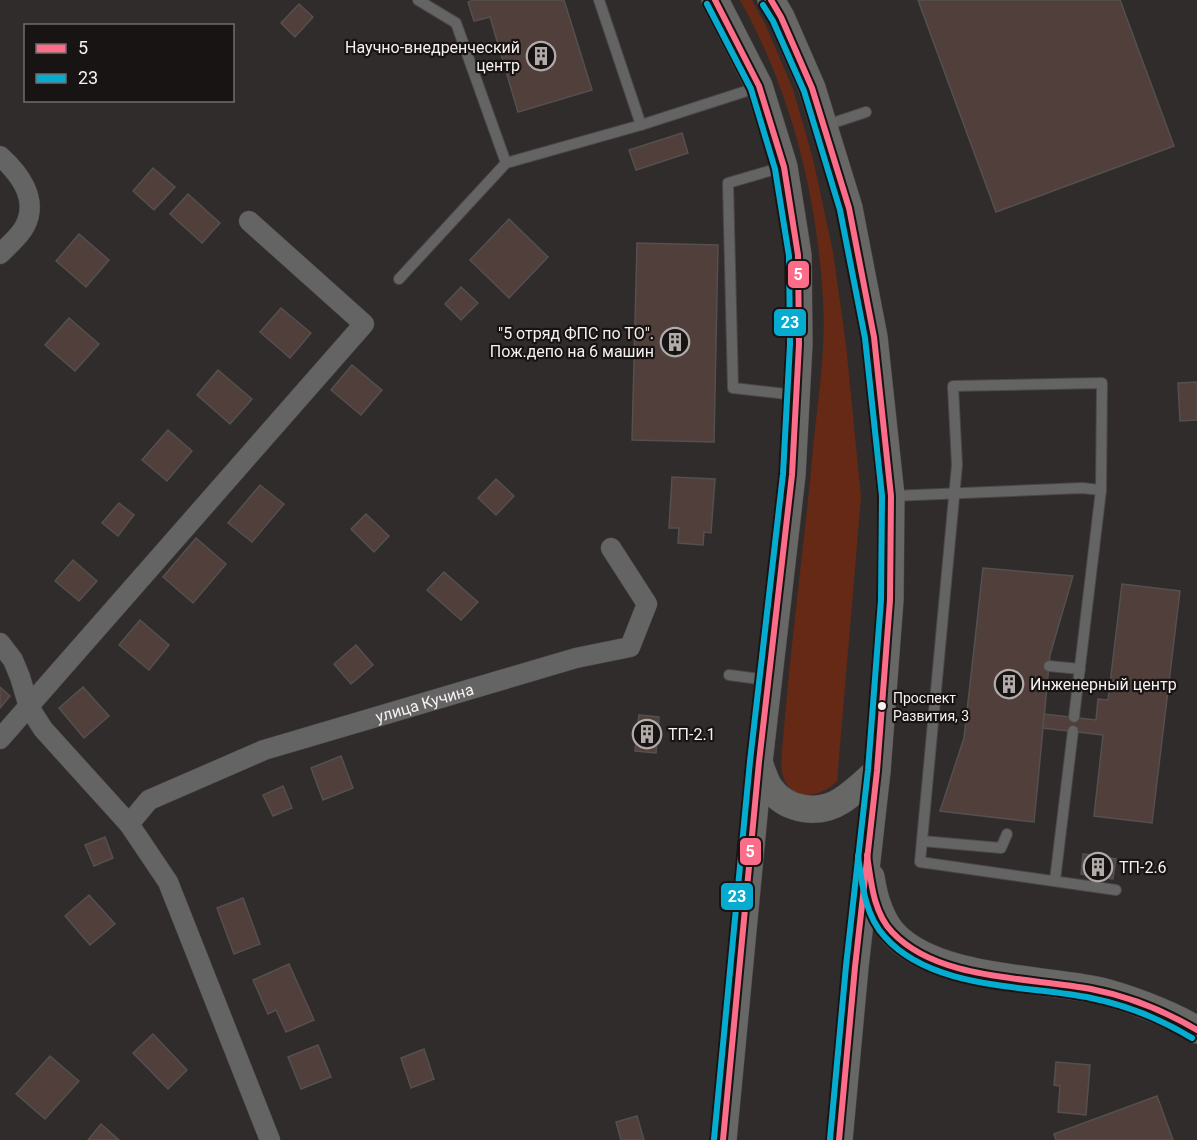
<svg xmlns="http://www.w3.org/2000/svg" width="1197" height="1140" font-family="Roboto,sans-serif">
	<rect width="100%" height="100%" fill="#302c2b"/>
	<path fill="#662915" d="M740,0H752L766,26L793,89L813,159L833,252L846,345L861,497L837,781C822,797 792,804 783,776C780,765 782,752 783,740C791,640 805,539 814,439C819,392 826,345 823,299C817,195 791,91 740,0Z"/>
	<g fill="#503f3a" stroke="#54504f" stroke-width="1.5">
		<path d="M474,0H564L592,90L518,112L490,17L474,21L468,2Z"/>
		<path d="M918,0H1120L1174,146L996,212Z"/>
		<path d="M299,4L313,17L295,37L281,23Z"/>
		<path d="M682,133L688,153L636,170L629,150Z"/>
		<path d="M153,168L175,187L154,210L133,191Z"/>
		<path d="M188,194L220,223L202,243L170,214Z"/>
		<path d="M509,219L548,257L509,298L470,260Z"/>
		<path d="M79,234L109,260L86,287L56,261Z"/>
		<path d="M637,243L718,245L714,442L632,440Z"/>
		<path d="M461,287L478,303L461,320L445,304Z"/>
		<path d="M281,308L311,333L290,358L260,332Z"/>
		<path d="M69,318L99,344L75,371L45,345Z"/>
		<path d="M352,365L382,390L361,415L331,390Z"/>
		<path d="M218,370L252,399L230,424L197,395Z"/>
		<path d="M1197,382V420L1180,421L1178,383Z"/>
		<path d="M168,430L192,451L167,481L142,460Z"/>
		<path d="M672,477L715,479L711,533L704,532L703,545L678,543L679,528H669Z"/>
		<path d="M496,479L514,496L496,515L478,498Z"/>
		<path d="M260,485L284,504L252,542L228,523Z"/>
		<path d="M119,503L134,515L118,536L102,523Z"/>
		<path d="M366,514L389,536L374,552L351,529Z"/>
		<path d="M196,538L226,564L193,603L163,577Z"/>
		<path d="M73,560L97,581L79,601L55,581Z"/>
		<path d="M983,568L1073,576L1050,655L1034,822L940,811L964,738Z"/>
		<path d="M444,572L478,602L461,620L427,590Z"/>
		<path d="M1122,584L1180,591L1152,823L1094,816L1103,735L1043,728L1044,714L1096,720L1098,699L1108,700Z"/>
		<path d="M140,620L169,645L149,670L119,645Z"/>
		<path d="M356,645L373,665L351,684L334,664Z"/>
		<path d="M0,687L10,696L0,708Z"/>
		<path d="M83,687L109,716L84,738L59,708Z"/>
		<path d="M639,715L659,717L656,753L635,751Z"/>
		<path d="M341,756L353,788L323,800L311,768Z"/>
		<path d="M283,786L292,808L273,816L263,795Z"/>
		<path d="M105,837L113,858L94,866L85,845Z"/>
		<path d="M1083,854L1116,859L1113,879L1081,874Z"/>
		<path d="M89,895L115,924L90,945L65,916Z"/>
		<path d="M243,898L260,944L234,954L217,908Z"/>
		<path d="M289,964L314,1020L286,1032L276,1010L268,1014L253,980Z"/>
		<path d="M153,1034L187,1070L168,1089L133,1053Z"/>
		<path d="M318,1045L331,1077L301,1089L288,1057Z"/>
		<path d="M424,1049L434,1079L411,1088L401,1058Z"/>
		<path d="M50,1056L79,1081L45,1119L16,1094Z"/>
		<path d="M1056,1062L1090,1065L1086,1115L1058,1112L1060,1086L1054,1085Z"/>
		<path d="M1157,1096L1173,1140H1056L1054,1134Z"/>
		<path d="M637,1116L644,1140H621L616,1122Z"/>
		<path d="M101,1124L119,1140H88Z"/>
	</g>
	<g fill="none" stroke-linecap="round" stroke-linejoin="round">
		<g stroke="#4b4847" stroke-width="12">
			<g id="lane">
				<path d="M599,0L641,125"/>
				<path d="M824,126L866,112"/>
				<path d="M506,163L641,125L759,87"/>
				<path d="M783,167L728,183L733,388L795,395"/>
				<path d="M399,279L506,163L456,23L418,0"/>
				<path d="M892,496L1082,488L1101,490"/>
				<path d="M1049,666L1080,669"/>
				<path d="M729,675L767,680"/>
				<path d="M1074,717L1101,490L1102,383L953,386L957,465L920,862L1116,890"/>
				<path d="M922,841L1001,848L1007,834"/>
				<path d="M1055,880L1073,731"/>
			</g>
		</g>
		<g stroke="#4b4847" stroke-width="21">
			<g id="street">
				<path d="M0,156C19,173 39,199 25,226C20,236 8,246 0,254"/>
				<path d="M0,643L13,660L20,677L29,707L43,729L129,824L168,882L270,1140"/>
				<path d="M0,739L364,324L249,221"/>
				<path id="s1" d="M129,824L149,800L264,750L576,658L630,647L647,604L611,548"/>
			</g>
		</g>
		<g stroke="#4b4847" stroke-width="28">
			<g id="secondary">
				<path d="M715,0L759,86L784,167L798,255L799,344L792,475L759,762L723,1140"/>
				<path d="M771,0L781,17L812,88L849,208L874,337L891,496L890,600L877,771L855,967L839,1140"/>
				<path d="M759,762C762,770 765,781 770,788C786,811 819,815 841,801C854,793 866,781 877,771"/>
				<path d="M871,877C874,897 879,916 892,932C932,978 1034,978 1091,989C1117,993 1174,1015 1197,1030"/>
			</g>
		</g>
		<use href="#lane" stroke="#646464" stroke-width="10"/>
		<use href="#street" stroke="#646464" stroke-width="20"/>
		<use href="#secondary" stroke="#676766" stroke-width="27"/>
		<g stroke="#181413" stroke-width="10">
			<g id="bus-1">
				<path d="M715,0L759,86L784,167L798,255L799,344L792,475L759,762L723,1140"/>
				<path d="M771,0L781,17L812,88L849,208L874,337L891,496L890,600L877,771L855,967L839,1140"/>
				<path d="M867,855C871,881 873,912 892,932C938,981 1029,977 1091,989C1127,996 1165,1011 1197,1030"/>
			</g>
		</g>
		<g stroke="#181413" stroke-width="10">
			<g id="bus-2">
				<path d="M707,4L751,89L775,169L789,256L790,344L783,474L750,761L714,1139"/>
				<path d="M763,5L773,21L804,91L840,210L865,338L882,496L881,600L868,770L846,966L830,1139"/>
				<path d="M858,856C862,884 865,916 885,937C932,990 1027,985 1091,998C1126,1005 1162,1020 1192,1038"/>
			</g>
		</g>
		<use href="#bus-1" stroke="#fb6d88" stroke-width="6"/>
		<use href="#bus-2" stroke="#06acd0" stroke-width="6"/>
	</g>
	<defs>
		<g id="building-ring" transform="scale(1.5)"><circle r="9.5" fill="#181413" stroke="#b1abaa" stroke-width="1.5"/><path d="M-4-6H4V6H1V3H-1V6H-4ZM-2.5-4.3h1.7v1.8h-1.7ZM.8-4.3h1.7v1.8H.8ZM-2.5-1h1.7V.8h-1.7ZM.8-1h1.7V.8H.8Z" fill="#b1abaa"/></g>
	</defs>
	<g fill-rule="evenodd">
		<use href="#building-ring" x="541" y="56"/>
		<use href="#building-ring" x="675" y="342"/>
		<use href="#building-ring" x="1009" y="684"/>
		<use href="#building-ring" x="647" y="734"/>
		<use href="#building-ring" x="1098" y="867"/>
	</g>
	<circle fill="#f6f0ee" stroke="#181413" stroke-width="2" cx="882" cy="706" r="5"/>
	<g text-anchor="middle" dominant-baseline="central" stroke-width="4.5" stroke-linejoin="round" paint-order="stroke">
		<g font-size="14" fill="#f6f0ee" stroke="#181413" text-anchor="start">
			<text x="893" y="698">Проспект<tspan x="893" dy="18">Развития, 3</tspan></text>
		</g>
		<g font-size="16" fill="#f6f0ee" stroke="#181413" text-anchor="start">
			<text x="520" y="47" text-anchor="end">Научно-внедренческий<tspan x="520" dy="18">центр</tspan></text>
			<text x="654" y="333" text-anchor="end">"5 отряд ФПС по ТО".<tspan x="654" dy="18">Пож.депо на 6 машин</tspan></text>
			<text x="1030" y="684">Инженерный центр</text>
			<text x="668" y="734">ТП-2.1</text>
			<text x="1119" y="867">ТП-2.6</text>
		</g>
		<g font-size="16" fill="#f6f0ee" stroke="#181413">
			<text stroke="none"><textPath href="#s1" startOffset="324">улица Кучина</textPath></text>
		</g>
	</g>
	<g stroke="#181413" stroke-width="2">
		<rect x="787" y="260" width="23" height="29" rx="6" fill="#fb6d88"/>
		<rect x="773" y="308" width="34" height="29" rx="6" fill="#06acd0"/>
		<rect x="739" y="837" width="23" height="29" rx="6" fill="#fb6d88"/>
		<rect x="720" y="882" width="34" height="29" rx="6" fill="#06acd0"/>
	</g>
	<g font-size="16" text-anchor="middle" font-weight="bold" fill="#fff">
		<text x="798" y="280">5</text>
		<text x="790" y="328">23</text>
		<text x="750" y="857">5</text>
		<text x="737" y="902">23</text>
	</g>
	<rect x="24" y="24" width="210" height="78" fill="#181413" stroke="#716c6b" stroke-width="1.5"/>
	<rect x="36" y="44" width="30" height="9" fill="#fb6d88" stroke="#716c6b" stroke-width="1.5"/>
	<text x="78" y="54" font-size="18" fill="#f6f0ee">5</text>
	<rect x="36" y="74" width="30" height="9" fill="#06acd0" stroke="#716c6b" stroke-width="1.5"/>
	<text x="78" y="84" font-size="18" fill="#f6f0ee">23</text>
</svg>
